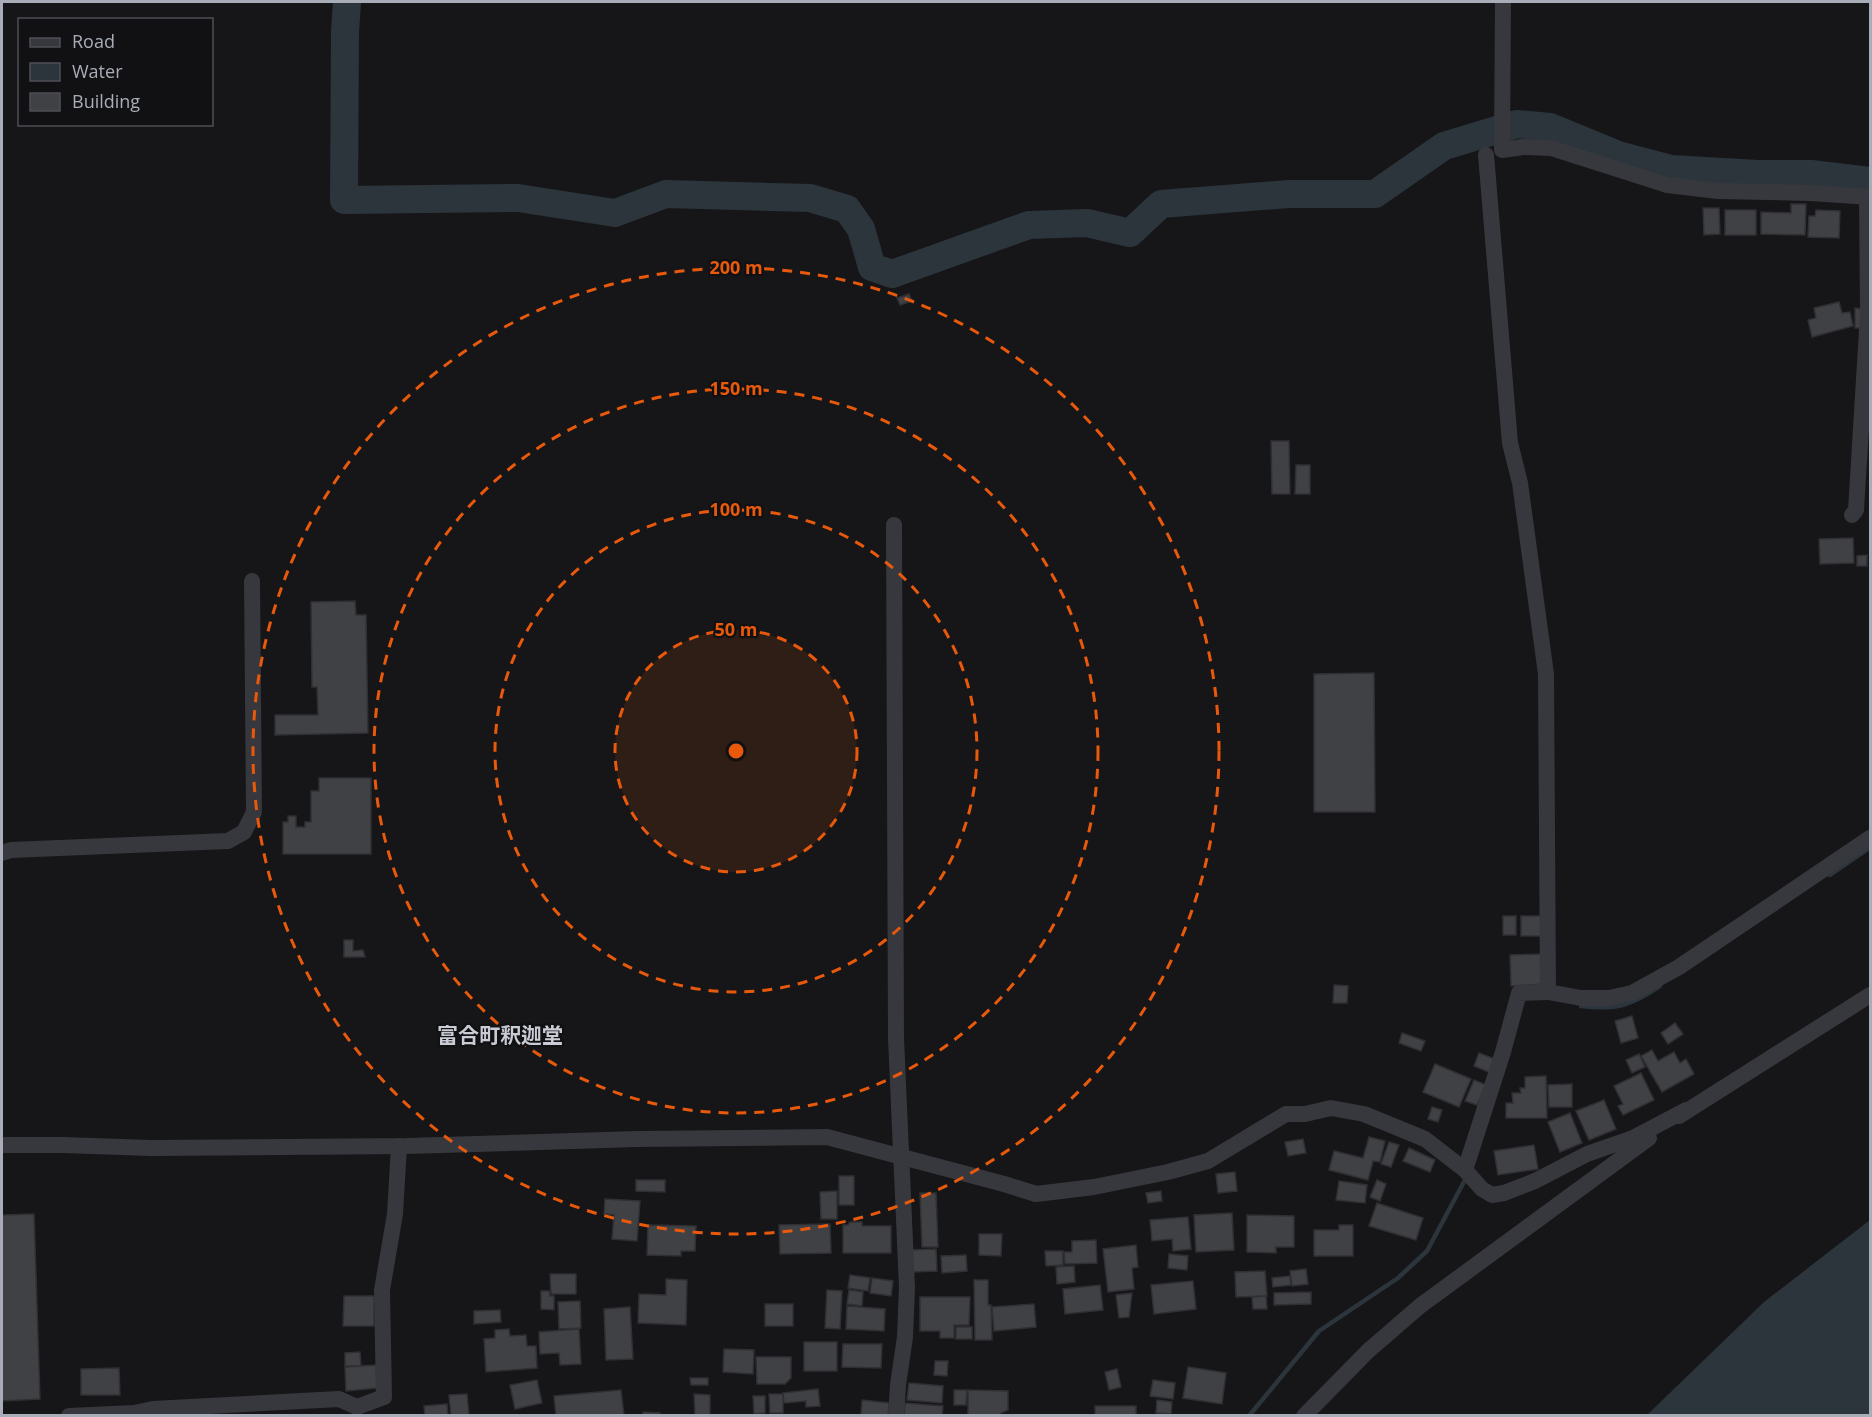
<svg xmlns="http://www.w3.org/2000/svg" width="1872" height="1417" font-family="'Open Sans','Noto Sans JP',sans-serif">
	<rect width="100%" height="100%" fill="#161618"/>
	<path fill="#2c353c" d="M1870,1220V1415H1647L1764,1302Z"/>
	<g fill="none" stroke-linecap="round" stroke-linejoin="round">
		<g stroke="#2c353c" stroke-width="4.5">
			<path d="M1830,875L1868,849"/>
			<path d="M1581,1006C1616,1010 1631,1006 1660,986"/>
			<path d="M1249,1416L1319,1331L1398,1278L1427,1251L1466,1178"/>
		</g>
		<path stroke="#2c353c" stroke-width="28" d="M347,2L345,32L344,200L518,198L615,213L666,194L810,198L847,209L861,229L872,267L892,274L1029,225L1087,223L1130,233L1161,204L1289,194H1375L1444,146L1517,124L1550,127L1618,155L1671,169L1758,174H1811L1870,181"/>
	</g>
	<g fill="#404145" stroke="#303034" stroke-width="1.5">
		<path d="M1791,204H1806L1805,235L1761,234V212L1791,213Z"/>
		<path d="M1703,208H1719L1720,234L1704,235Z"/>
		<rect x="1725" y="210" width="31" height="25"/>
		<path d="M1816,210L1840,211L1839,238L1808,237L1809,216H1815Z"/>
		<path d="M909,294L912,301L900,305L897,298Z"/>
		<path d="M1839,302L1842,313L1850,312L1853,326L1812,337L1808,320L1816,318L1814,308Z"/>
		<path d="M1855,308L1862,309V328H1855Z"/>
		<path d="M1271,441H1289L1290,494H1272Z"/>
		<path d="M1296,465H1310V494H1295Z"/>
		<path d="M1853,538L1854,563L1820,564L1819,539Z"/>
		<path d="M1867,555V566H1857V556Z"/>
		<path d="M355,601L356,615H366L368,733L275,735V715H318L317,687H312L311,602Z"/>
		<path d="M1374,673L1375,812H1314V674Z"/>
		<path d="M319,778H371V854H283V822H288V816H296V827H305V822H311V791H319Z"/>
		<rect x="1503" y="916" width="13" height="19"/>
		<rect x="1521" y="916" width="24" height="20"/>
		<path d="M344,940H353V951L363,950L365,957H344Z"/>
		<path d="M1543,954L1544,984L1511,986L1510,955Z"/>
		<path d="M1334,985L1348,986L1347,1003H1333Z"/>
		<path d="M1632,1016L1638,1038L1621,1043L1615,1021Z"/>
		<path d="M1675,1023L1683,1034L1668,1044L1661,1033Z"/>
		<path d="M1402,1033L1425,1041L1421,1051L1399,1043Z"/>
		<path d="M1652,1050L1658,1061L1674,1052L1680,1063L1686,1059L1694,1074L1662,1092L1641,1056Z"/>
		<path d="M1479,1053L1497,1060L1491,1073L1474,1066Z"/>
		<path d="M1639,1054L1645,1067L1632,1073L1626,1060Z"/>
		<path d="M1435,1064L1471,1079L1459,1107L1423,1092Z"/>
		<path d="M1641,1073L1654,1100L1623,1115L1618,1106L1623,1104L1614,1086Z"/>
		<path d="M1546,1076L1547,1118H1506V1103H1513L1512,1093H1521L1520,1088H1525V1077Z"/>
		<path d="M1474,1080L1486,1085L1477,1105L1465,1101Z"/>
		<path d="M1572,1084V1107H1549L1548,1085Z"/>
		<path d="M1604,1100L1616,1129L1589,1140L1576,1111Z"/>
		<path d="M1432,1107L1442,1110L1438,1122L1428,1119Z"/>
		<path d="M1570,1113L1582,1143L1560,1152L1548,1122Z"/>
		<path d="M1369,1137L1385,1141L1380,1162L1373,1161L1368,1180L1329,1170L1334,1151L1363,1158Z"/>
		<path d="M1303,1139L1306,1153L1288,1156L1285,1142Z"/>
		<path d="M1389,1142L1399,1145L1391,1167L1381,1164Z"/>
		<path d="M1534,1145L1538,1169L1498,1175L1494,1151Z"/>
		<path d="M1409,1148L1435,1160L1430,1172L1403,1161Z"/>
		<path d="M1235,1172L1237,1191L1218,1193L1216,1174Z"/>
		<rect x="839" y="1176" width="15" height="29"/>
		<path d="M636,1180H665V1192L636,1191Z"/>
		<path d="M1377,1180L1386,1184L1380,1201L1370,1197Z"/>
		<path d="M1339,1181L1367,1185L1365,1203L1336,1200Z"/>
		<path d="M837,1191V1219H821L820,1192Z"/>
		<path d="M1161,1191L1162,1201L1148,1203L1146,1193Z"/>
		<path d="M920,1193H936L938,1247H922Z"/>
		<path d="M605,1199L640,1201L637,1241L612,1239L614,1215L604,1214Z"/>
		<path d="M1377,1203L1423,1218L1416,1240L1369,1226Z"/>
		<path d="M1232,1213L1234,1250L1196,1252L1194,1215Z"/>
		<path d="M34,1214L40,1399L2,1401V1215Z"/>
		<path d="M1247,1215L1294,1216V1247H1276V1253L1247,1252Z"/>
		<path d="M1188,1217L1191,1249L1173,1251L1172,1239L1152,1241L1150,1220Z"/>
		<path d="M850,1222H862V1226H891V1253H843V1225H848Z"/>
		<path d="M830,1224L831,1253L780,1254L779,1225Z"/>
		<path d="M648,1225L696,1226L695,1251H681V1256L647,1255Z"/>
		<path d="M1339,1225H1353V1256H1314V1230H1339Z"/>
		<path d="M979,1234H1002L1001,1256L979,1255Z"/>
		<path d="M1096,1240L1097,1263L1065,1264L1064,1252H1072V1241Z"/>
		<path d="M1136,1245L1138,1267L1132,1268L1134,1289L1108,1292L1103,1249Z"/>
		<path d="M936,1249L937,1271L912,1272L911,1250Z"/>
		<path d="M1045,1251H1063V1265L1046,1266Z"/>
		<path d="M1169,1254L1188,1256L1187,1270L1168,1268Z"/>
		<path d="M966,1255L967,1271L942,1273L941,1256Z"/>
		<path d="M1074,1266L1075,1282L1057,1284L1056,1267Z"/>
		<path d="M1306,1269L1308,1284L1292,1286L1290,1271Z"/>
		<path d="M1265,1271L1267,1296L1236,1297L1235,1272Z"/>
		<path d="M550,1274H576V1294H551Z"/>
		<path d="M850,1275L870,1278L868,1291L848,1288Z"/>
		<path d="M1290,1276L1291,1285L1273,1287L1272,1278Z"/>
		<path d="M872,1278L893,1281L891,1296L870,1293Z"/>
		<path d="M666,1279L687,1280L686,1325L638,1323L639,1294L666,1295Z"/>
		<path d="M974,1280H988V1305H991L992,1340H975Z"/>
		<path d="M1193,1281L1196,1309L1154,1314L1151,1285Z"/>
		<path d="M1100,1285L1103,1310L1065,1314L1063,1289Z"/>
		<path d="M827,1290L842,1291L840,1329L825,1328Z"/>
		<path d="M849,1290L863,1292L862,1306L847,1304Z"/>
		<path d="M541,1291H549L550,1296H554V1310L541,1309Z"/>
		<path d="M1311,1292V1304L1274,1305V1293Z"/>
		<path d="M1132,1293L1129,1317L1119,1318L1116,1295Z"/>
		<path d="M344,1296H374V1326H343Z"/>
		<path d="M1266,1296L1267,1309H1253L1252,1297Z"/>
		<path d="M920,1297H970L969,1325H954V1338H940V1331H920Z"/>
		<path d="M580,1301L581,1328L559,1329L558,1302Z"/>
		<rect x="765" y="1304" width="28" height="22"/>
		<path d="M1034,1304L1036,1327L994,1331L992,1307Z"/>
		<path d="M847,1306L885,1309L884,1331L846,1329Z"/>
		<path d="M630,1307L633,1359L606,1360L604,1309Z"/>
		<path d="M500,1310L501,1322L474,1324V1311Z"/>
		<rect x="956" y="1327" width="16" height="12"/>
		<path d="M509,1329L510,1336L526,1335L527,1346H536L537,1368L486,1372L484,1339L495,1338V1330Z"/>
		<path d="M579,1329L581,1364L560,1365L559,1353L540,1354L539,1332Z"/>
		<rect x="804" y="1342" width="33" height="29"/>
		<path d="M843,1344H882L881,1368L842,1367Z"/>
		<path d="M724,1349L754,1350L753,1374L723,1372Z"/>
		<path d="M360,1352L361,1366H345V1353Z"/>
		<path d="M756,1357H791V1378L785,1384H757Z"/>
		<path d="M935,1361H948L947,1376L934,1375Z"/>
		<path d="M376,1365L377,1388L346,1391L345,1367Z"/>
		<path d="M1188,1367L1226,1373L1222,1404L1183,1398Z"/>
		<path d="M119,1368L120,1395H81V1369Z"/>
		<path d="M1117,1369L1121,1387L1109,1390L1105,1372Z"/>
		<path d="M690,1378H708V1385H691Z"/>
		<path d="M537,1380L542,1403L515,1409L510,1385Z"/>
		<path d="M1153,1380L1175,1383L1173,1399L1150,1396Z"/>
		<path d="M909,1383L943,1386L942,1403L907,1400Z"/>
		<path d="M818,1389L820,1406L806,1407V1401L784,1403L783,1393Z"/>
		<path d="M621,1390L624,1416H556L554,1396Z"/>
		<path d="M954,1390H967L966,1405H954Z"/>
		<path d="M968,1390L1008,1391V1410L1001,1413L1000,1416H968Z"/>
		<path d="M467,1394L469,1416H451L449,1395Z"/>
		<path d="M694,1394L710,1395V1416H695Z"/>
		<path d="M769,1394H783V1413H770Z"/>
		<path d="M753,1396H765V1413L754,1414Z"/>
		<path d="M862,1400L889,1403L888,1416H861Z"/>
		<path d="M1157,1400L1172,1402L1171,1414L1156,1413Z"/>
		<path d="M905,1403L943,1406L942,1416H904Z"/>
		<path d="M447,1404L448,1416H425L424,1406Z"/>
		<rect x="1095" y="1406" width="41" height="10"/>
		<path d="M643,1412L660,1413V1416H643Z"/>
	</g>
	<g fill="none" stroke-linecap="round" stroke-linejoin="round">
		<g stroke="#37383d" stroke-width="16">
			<path d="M1503,2L1502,150L1523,147L1551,148L1667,185L1718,191L1811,193L1870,197"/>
			<path d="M1852,515L1856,510L1868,314L1867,197"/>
			<path d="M894,525L896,1038L907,1287L905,1337L898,1385L896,1416"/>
			<path d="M2,853L11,850L228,841L244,832L254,812L252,581"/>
			<path d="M1548,992L1581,998H1609L1632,993L1679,967L1870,838"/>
			<path d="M1679,1116L1870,995"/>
			<path d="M2,1145H63L151,1148L407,1146L638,1139L827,1137L1004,1184L1036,1194L1094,1187L1168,1172L1208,1161L1286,1114H1305L1331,1108L1364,1114L1425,1139L1465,1170L1482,1189L1492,1195L1504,1193L1535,1181L1587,1154L1633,1138L1686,1110"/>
			<path d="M1465,1170L1503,1052L1519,993L1548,992L1546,674L1520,483L1510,443L1486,155"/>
			<path d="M69,1416L134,1413L153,1409L339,1399L357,1407L384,1397L382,1290L395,1214L399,1146"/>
			<path d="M1304,1416L1368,1351L1420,1306L1649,1138"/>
		</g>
	</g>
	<circle cx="736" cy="751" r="121" fill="#e8590c" fill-opacity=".12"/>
	<g fill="none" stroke="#e8590c" stroke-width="3" stroke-dasharray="10 8">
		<circle cx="736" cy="751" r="121"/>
		<circle cx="736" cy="751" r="241"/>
		<circle cx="736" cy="751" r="362"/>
		<circle cx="736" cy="751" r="483"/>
	</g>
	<g text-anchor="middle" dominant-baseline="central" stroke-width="4.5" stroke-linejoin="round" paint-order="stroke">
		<g font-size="21" font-weight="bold" fill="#c9ccd4" stroke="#111113">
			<text x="500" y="1035">富合町釈迦堂</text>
		</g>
	</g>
	<circle cx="736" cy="751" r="9" fill="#e8590c" stroke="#111113" stroke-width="3"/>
	<g font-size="18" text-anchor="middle" font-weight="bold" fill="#e8590c" stroke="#111113" stroke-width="4.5" stroke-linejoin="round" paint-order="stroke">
		<text x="736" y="274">200 m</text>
		<text x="736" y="395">150 m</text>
		<text x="736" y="516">100 m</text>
		<text x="736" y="636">50 m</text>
	</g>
	<rect width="1872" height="1417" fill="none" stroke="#a8adb8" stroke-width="6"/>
	<rect x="18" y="18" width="195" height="108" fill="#111113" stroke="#4d4f55" stroke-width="1.5"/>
	<rect x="30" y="38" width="30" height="9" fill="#37383d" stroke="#4d4f55" stroke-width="1.5"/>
	<text x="72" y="48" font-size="18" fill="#a8adb8">Road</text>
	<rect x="30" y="63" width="30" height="18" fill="#2c353c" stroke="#4d4f55" stroke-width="1.5"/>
	<text x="72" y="78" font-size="18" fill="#a8adb8">Water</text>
	<rect x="30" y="93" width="30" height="18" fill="#404145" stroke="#4d4f55" stroke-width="1.5"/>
	<text x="72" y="108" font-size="18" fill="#a8adb8">Building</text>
</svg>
